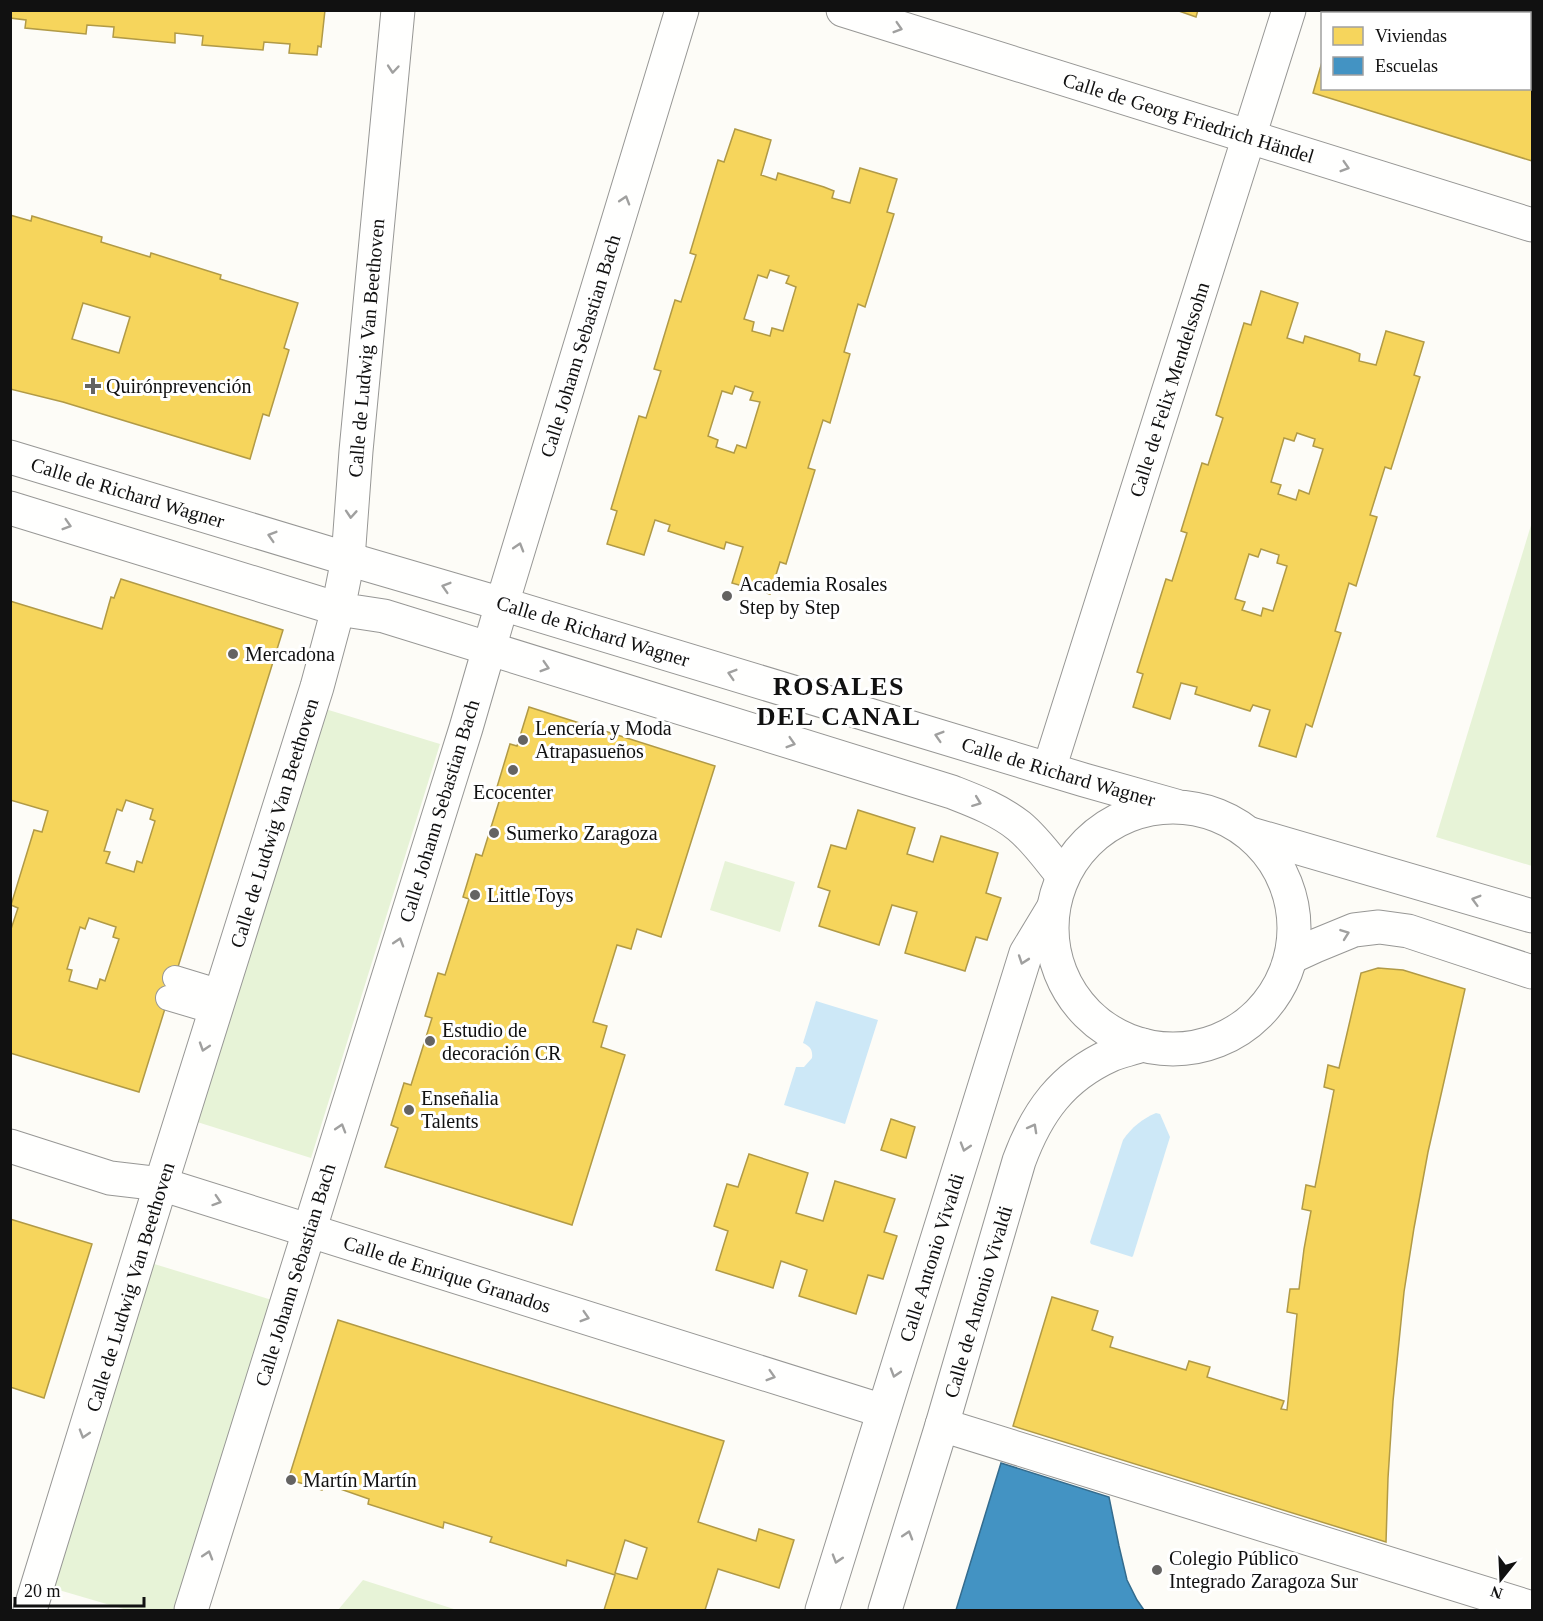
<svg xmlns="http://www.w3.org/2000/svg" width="1543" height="1621" font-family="'Times New Roman',serif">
	<rect width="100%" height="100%" fill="#fdfcf7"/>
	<g fill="#e7f3d7">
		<path d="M1532,522V866L1436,837Z"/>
		<path d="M322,708L440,744L311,1158L194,1121Z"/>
		<path d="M725,861L795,882L780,932L710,910Z"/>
		<path d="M151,1263L272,1300L177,1610H127L52,1588Z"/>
		<path d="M363,1580L457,1610H338Z"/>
	</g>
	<g fill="#cde8f7">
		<path d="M816,1001L878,1020L845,1124L784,1105L796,1067H804L812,1058C813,1050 810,1046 803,1043Z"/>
		<path d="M1156,1113L1160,1114L1170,1137L1133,1256L1132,1257L1091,1244L1090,1242L1123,1140C1132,1127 1142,1119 1156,1113Z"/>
	</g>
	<g fill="#f6d55c" stroke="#b19a46" stroke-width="1.5" fill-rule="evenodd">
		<path d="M10,10H325L321,47L318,46L317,55L289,53L290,44L264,42L263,50L202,45L203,36L175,33V43L113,37L114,27L87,25L86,34L25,28L26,20L10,18Z"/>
		<path d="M1176,10H1198L1196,17Z"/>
		<path d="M1322,62V88H1530V72L1531,69L1532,70V161L1313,93Z"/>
		<path d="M735,129L771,140L761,175L776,180L778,173L824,187L834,191L832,198L850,203L860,168L897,179L887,212L894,214L865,307L858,304L844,352L850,354L830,423L823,420L808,468L815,470L786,564L780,562L770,594L732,583L743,547L726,542L724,549L668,531L670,525L655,520L644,555L607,544L617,511L611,509L639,416L646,418L661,371L654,369L675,300L681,302L696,255L690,253L718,160L724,162ZM770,270L789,276L786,283L796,287L783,331L772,328L770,336L752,331L754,322L744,319L758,275L767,278ZM735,386L753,392L750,400L760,402L746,448L737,445L734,453L716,447L718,440L708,436L722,391L732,394Z"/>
		<path d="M10,215L31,221L32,216L102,237L101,242L150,257L151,253L221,275L220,279L298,303L284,348L289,350L269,416L263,414L250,459L63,402L10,389ZM83,303L130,317L119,353L72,339Z"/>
		<path d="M1261,291L1298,303L1287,338L1303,343L1305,336L1350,350L1360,354L1359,361L1376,365L1386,331L1424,342L1414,375L1420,377L1419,380L1391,469L1385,467L1370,515L1377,517L1356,586L1349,583L1335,631L1341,633L1312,727L1306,724L1296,757L1259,746L1270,710L1253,705L1250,711L1195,694L1197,687L1181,683L1170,719L1133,707L1143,674L1137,672L1166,579L1172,581L1187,533L1181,531L1202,463L1208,465L1223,418L1216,415L1244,323L1251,325ZM1297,433L1315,439L1313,446L1323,449L1309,494L1299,490L1296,500L1278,494L1281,485L1271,482L1284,438L1294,441ZM1261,549L1279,555L1277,563L1287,566L1273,611L1263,608L1261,616L1242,610L1245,602L1235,599L1249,554L1258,557Z"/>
		<path d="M121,579L283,630L139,1092L10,1053V932L18,908L11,905L34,830L42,832L48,811L10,800V601L102,629L111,597L114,598ZM126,800L153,809L150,819L155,821L142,863L137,861L134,872L106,863L110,852L104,851L117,809L122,811ZM89,918L116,927L113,937L119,939L105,981L100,979L97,989L69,981L72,970L67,969L80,927L85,929Z"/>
		<path d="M529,707L715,766L661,937L637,929L631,949L617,945L593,1022L607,1026L601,1047L625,1055L572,1225L385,1167L398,1128L391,1125L404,1083L411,1085L432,1018L425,1016L438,973L445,975L469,899L463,897L476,854L482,856L503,789L497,787L510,744L517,746Z"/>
		<path d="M858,810L915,828L907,854L933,862L941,836L998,853L986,893L1001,898L987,940L976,937L965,971L905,953L917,912L892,905L879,945L819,926L830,891L818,887L831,845L846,849Z"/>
		<path d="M1378,968L1403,970L1465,989L1428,1152L1414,1228L1404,1292L1393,1401L1388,1478L1386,1542L1013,1426L1052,1297L1098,1311L1092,1330L1113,1337L1110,1347L1186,1370L1189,1361L1210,1367L1207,1377L1284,1401L1281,1409L1287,1410L1297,1314L1287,1312L1290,1289H1299L1304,1249L1311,1211L1302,1209L1306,1185L1315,1187L1334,1090L1324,1087L1328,1065L1339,1068L1361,973Z"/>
		<path d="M891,1119L915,1127L906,1158L881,1150Z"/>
		<path d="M749,1154L808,1173L796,1213L823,1221L835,1181L895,1199L884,1232L897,1236L883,1279L868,1275L856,1314L799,1296L807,1270L781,1261L773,1288L716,1270L728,1231L714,1226L727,1184L738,1187Z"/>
		<path d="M10,1219L92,1244L44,1398L10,1387Z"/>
		<path d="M338,1320L724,1441L698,1522L756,1541L759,1529L794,1540L779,1588L718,1569L705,1610H604L615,1575L567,1560L566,1566L490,1542L492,1537L444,1522L443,1528L368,1504L369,1499L329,1485H324L322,1490L291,1480L292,1474H290ZM625,1540L647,1548L637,1579L615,1573Z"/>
	</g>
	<path fill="#4393c3" stroke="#346c8e" stroke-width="1.5" d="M1001,1463L1109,1497L1119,1546L1127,1580L1137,1600L1144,1610H956Z"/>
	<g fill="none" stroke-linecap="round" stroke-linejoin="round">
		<g stroke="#979795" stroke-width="26">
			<g id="service">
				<path d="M175,978L221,992"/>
				<path d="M168,998L215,1012"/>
			</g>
		</g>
		<g stroke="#979795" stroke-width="35">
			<g id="pedestrian">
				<path d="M10,1146L110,1178L161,1184"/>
				<path d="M942,1425L1532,1608"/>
			</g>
		</g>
		<g stroke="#979795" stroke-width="35">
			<g id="minor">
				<path d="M398,10L356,451L348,559L338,609L384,616L952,792C975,801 999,810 1019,826C1036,840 1049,859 1063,876"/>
				<path id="s1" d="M682,10L502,604L1084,780L1176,806"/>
				<path id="s2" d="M843,10L1532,225"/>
				<path id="s3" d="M1049,769L1289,10"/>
				<circle cx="1173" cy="928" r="121"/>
				<path d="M1251,834L1532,916"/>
				<path d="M1291,957L1315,946L1354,930L1379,927L1408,931L1532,972"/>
				<path id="s4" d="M161,1184L883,1411"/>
				<path id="s5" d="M822,1610L1026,953L1052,910"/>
				<path id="s6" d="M885,1610L942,1425L1019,1161C1037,1112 1062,1077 1111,1055C1120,1051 1132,1049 1142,1045"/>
			</g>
		</g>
		<g stroke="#979795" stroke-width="35">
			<g id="tertiary">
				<path id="s7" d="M10,457L348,559L502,604L466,728L191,1610"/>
				<path d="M10,508L338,609L317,687L161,1184L30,1610"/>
			</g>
		</g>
		<use href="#service" stroke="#fffffe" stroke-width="24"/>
		<use href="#pedestrian" stroke="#fffffe" stroke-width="33"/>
		<use href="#minor" stroke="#fffffe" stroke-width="33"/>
		<use href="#tertiary" stroke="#fffffe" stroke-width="33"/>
	</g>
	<defs><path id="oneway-chevron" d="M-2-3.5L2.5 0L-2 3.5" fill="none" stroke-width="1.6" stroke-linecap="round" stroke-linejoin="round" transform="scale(1.5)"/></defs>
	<g stroke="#a0a09f">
		<use href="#oneway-chevron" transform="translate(898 28) rotate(17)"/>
		<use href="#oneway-chevron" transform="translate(393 69) rotate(95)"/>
		<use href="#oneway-chevron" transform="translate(1345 167) rotate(17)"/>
		<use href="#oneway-chevron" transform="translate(625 200) rotate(-73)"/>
		<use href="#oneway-chevron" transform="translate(351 514) rotate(94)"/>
		<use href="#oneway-chevron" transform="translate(67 525) rotate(17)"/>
		<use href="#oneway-chevron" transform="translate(272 536) rotate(-163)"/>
		<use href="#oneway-chevron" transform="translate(519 547) rotate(-73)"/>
		<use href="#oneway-chevron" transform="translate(446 587) rotate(-163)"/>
		<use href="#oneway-chevron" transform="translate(545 667) rotate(17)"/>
		<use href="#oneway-chevron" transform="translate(732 674) rotate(-163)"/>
		<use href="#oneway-chevron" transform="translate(939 736) rotate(-163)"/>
		<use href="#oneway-chevron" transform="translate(791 743) rotate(17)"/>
		<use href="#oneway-chevron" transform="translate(977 802) rotate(21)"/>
		<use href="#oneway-chevron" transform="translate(1476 900) rotate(-164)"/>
		<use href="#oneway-chevron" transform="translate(1345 934) rotate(-20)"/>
		<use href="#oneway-chevron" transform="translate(399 942) rotate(-73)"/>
		<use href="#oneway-chevron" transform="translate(1023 960) rotate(109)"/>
		<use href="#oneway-chevron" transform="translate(204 1047) rotate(108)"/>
		<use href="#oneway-chevron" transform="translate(341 1128) rotate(-73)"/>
		<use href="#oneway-chevron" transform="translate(1033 1128) rotate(-61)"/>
		<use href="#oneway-chevron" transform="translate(965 1147) rotate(107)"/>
		<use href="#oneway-chevron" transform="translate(217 1201) rotate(18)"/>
		<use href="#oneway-chevron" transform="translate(585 1317) rotate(17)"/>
		<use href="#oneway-chevron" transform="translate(895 1373) rotate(107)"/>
		<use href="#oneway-chevron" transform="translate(771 1376) rotate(17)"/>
		<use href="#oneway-chevron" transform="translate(84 1434) rotate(107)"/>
		<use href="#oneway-chevron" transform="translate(908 1535) rotate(-73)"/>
		<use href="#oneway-chevron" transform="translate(208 1555) rotate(-73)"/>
		<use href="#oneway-chevron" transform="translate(837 1559) rotate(107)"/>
	</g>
	<g fill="#646362" stroke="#fff" stroke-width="2">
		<path d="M90 377h6v6h6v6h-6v6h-6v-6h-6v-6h6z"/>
		<circle cx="727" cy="596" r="6"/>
		<circle cx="233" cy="654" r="6"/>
		<circle cx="523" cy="740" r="6"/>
		<circle cx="513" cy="770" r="6"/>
		<circle cx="494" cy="833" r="6"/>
		<circle cx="475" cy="895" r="6"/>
		<circle cx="430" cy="1041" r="6"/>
		<circle cx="409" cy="1110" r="6"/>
		<circle cx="291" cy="1480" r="6"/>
		<circle cx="1157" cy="1570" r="6"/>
	</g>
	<g text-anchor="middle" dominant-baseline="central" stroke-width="6" stroke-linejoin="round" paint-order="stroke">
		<g font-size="20" fill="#111" stroke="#fff">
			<text stroke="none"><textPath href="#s2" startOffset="362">Calle de Georg Friedrich Händel</textPath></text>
			<text transform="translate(580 346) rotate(-73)">Calle Johann Sebastian Bach</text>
			<text transform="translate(366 348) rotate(-85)">Calle de Ludwig Van Beethoven</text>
			<text stroke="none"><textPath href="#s3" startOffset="398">Calle de Felix Mendelssohn</textPath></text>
			<text stroke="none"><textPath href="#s7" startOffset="123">Calle de Richard Wagner</textPath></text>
			<text transform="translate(593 631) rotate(17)">Calle de Richard Wagner</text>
			<text stroke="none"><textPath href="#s1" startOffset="1202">Calle de Richard Wagner</textPath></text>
			<text transform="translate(439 811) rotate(-73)">Calle Johann Sebastian Bach</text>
			<text transform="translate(274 823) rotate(-73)">Calle de Ludwig Van Beethoven</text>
			<text stroke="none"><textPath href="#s5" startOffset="369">Calle Antonio Vivaldi</textPath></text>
			<text stroke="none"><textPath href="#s4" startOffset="300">Calle de Enrique Granados</textPath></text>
			<text transform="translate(295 1275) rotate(-73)">Calle Johann Sebastian Bach</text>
			<text transform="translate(130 1287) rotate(-73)">Calle de Ludwig Van Beethoven</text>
			<text stroke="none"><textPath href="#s6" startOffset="322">Calle de Antonio Vivaldi</textPath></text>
		</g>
		<g font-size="20" fill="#111" stroke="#fff" text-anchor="start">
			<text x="106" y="386">Quirónprevención</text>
			<text x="739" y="584">Academia Rosales<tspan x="739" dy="23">Step by Step</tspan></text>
			<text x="245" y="654">Mercadona</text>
			<text x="535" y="728">Lencería y Moda<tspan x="535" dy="23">Atrapasueños</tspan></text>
			<text x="513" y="792" text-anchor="middle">Ecocenter</text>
			<text x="506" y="833">Sumerko Zaragoza</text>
			<text x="487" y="895">Little Toys</text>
			<text x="442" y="1030">Estudio de<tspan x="442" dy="23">decoración CR</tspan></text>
			<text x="421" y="1098">Enseñalia<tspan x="421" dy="23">Talents</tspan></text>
			<text x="303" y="1480">Martín Martín</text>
			<text x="1169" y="1558">Colegio Público<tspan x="1169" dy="23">Integrado Zaragoza Sur</tspan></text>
		</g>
		<g font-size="26" font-weight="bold" letter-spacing="1.5" fill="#111" stroke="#fff">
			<text x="839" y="686">ROSALES<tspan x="839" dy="30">DEL CANAL</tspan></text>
		</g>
	</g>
	<rect width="1543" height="1621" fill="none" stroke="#111111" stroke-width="24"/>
	<rect x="1321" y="12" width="210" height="78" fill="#ffffff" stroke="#a0a0a0" stroke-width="1.5"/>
	<rect x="1333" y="27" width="30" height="18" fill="#f6d55c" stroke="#a0a0a0" stroke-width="1.5"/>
	<text x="1375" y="42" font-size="18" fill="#111111">Viviendas</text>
	<rect x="1333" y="57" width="30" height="18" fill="#4393c3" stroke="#a0a0a0" stroke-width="1.5"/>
	<text x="1375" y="72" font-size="18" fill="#111111">Escuelas</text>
	<g transform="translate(1501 1579) rotate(198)" stroke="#ffffff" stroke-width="4.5" paint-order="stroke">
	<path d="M0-4.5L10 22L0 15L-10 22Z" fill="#111111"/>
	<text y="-9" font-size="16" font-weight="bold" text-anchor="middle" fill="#111111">N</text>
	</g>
	<path d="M15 1597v9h129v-9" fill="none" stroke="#111111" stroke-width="3"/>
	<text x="24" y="1597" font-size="18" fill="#111111" stroke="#ffffff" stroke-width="4.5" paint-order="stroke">20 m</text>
</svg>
